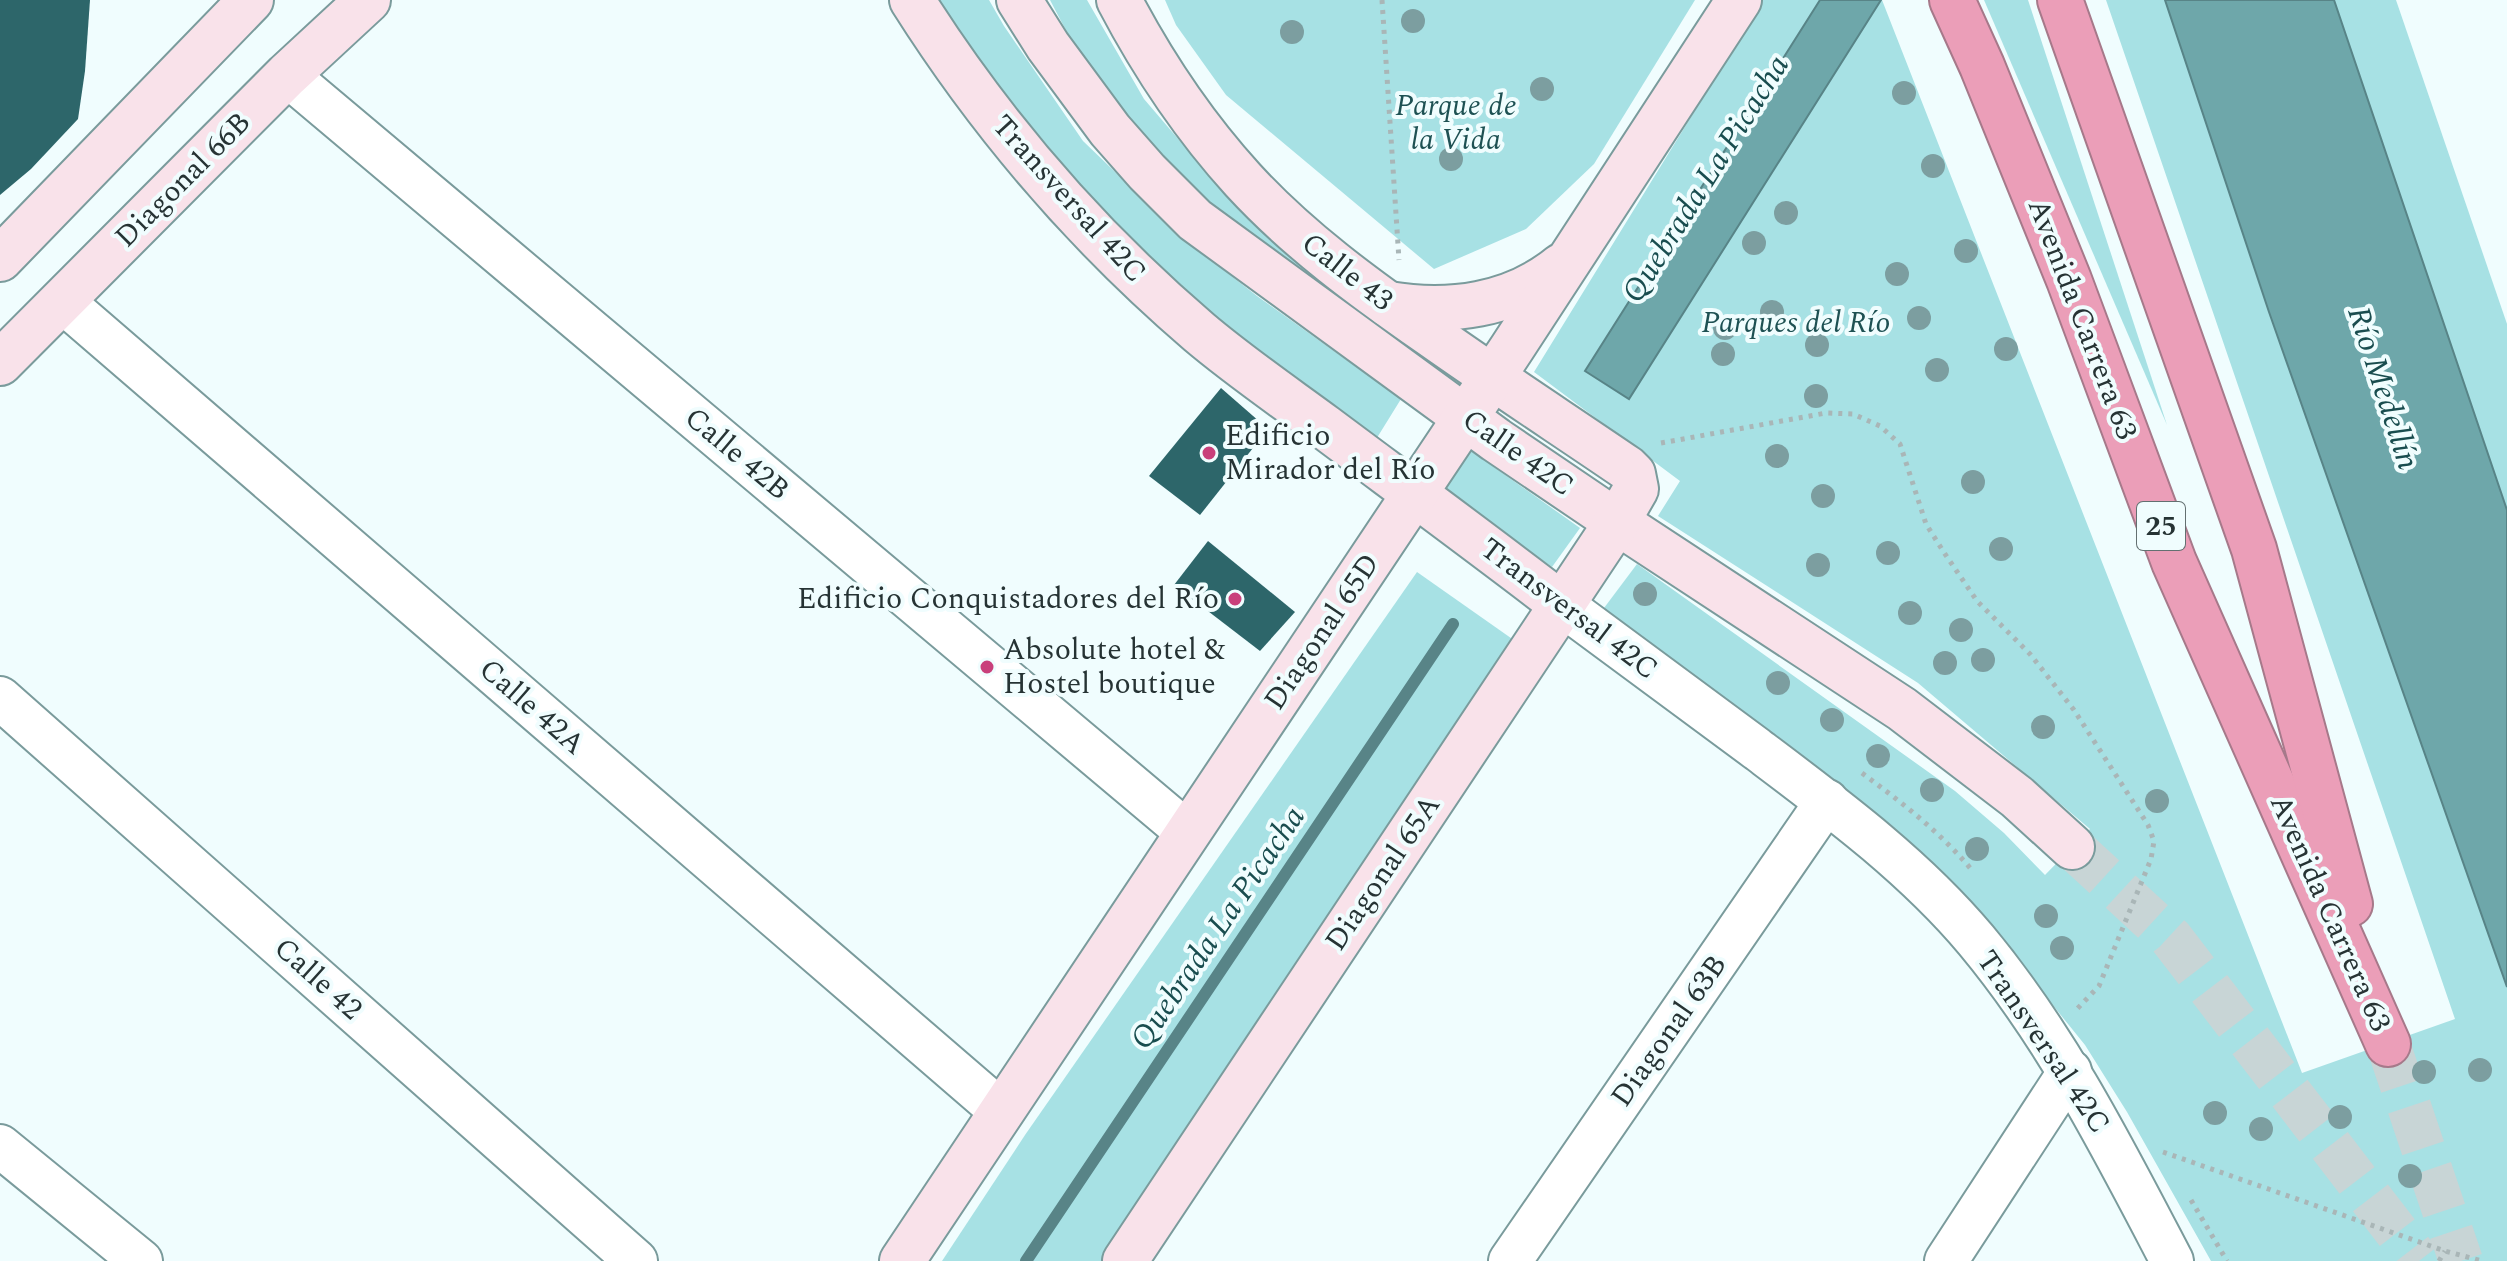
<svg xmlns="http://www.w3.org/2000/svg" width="2507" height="1261" font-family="Spectral,serif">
	<rect width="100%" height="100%" fill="#f0fdfe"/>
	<g fill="#a7e1e4">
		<path d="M933,0H989L1004,26L1083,141L1188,242L1257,296L1401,399L1375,441L1207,318L1079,196Z"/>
		<path d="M1050,0H1087L1144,99L1227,196L1433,361L1218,215L1138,137L1071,40Z"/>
		<path d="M1165,0H1695L1594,164L1526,229L1434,269L1226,95L1176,25Z"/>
		<path d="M1763,0H1882L2302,1073L2455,1019L2106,0H2167L2507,986V1261H2211L2127,1112L2085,1045L1992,930L1601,612L1637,564L1955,791L2004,833L2045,875L2090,829L1918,683L1658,516L1680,481L1534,372Z"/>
		<path d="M1984,0H2028L2167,425Z"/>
		<path d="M2334,0H2396L2507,324V510Z"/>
		<path d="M1470,450L1580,528L1552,567L1442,490Z"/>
		<path d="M1417,572L1518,643L1112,1261H942L1025,1135Z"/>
	</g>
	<g fill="#6ea7aa" stroke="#588487" stroke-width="2">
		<path d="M1820,0H1881L1629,399L1585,371Z"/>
		<path d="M2165,0H2334L2507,510V987L2269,312Z"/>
	</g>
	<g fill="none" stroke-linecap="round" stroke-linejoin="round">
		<path stroke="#588487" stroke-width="12" d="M1026,1261L1453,624"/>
	</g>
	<g fill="#2d666a">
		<path d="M0,0H90L85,71L78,119L31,169L0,195Z"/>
		<path d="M1221,388L1268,429L1200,515L1149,476Z"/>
		<path d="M1208,541L1295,612L1260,651L1174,585Z"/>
	</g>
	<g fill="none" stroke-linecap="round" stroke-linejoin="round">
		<path stroke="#c8d5d6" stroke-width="44" stroke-dasharray="44 22" stroke-linecap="butt" d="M2072,847L2171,938L2419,1261"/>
		<path stroke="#c8d5d6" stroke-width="44" stroke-dasharray="44 22" stroke-linecap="butt" d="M2388,1044L2461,1261"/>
		<g stroke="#7a9b9c" stroke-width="46">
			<g id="street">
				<path d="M287,75L1188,833"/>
				<path d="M62,301L1002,1112"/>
				<path d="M1561,604C1627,653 1692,701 1757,749C1834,807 1914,866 1976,940C2057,1037 2114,1150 2172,1261"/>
				<path d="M0,698L636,1261"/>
				<path d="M0,1146L141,1261"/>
				<path d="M1510,1261L1827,801"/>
				<path d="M1946,1261L2070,1071"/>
			</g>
		</g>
		<g stroke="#7a9b9c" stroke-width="48">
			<g id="secondary">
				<path d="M912,0C991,125 1087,236 1199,332C1239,366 1283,396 1325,427C1404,486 1483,544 1561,604"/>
				<path d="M1019,0L1048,46L1110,130L1147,172L1195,220L1496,440L1617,522L1902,709L2017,797L2072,847"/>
				<path d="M1119,0C1153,65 1193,125 1243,180C1298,240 1364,288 1430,334C1495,380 1561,423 1627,468L1633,474L1636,489L1617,522L1125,1261"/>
				<path d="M0,259L251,0"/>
				<path d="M1388,304C1449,314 1512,306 1561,266"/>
				<path d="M0,363L287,75L368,0"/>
				<path d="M902,1261L1512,348L1739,0"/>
			</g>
		</g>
		<g stroke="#a6798a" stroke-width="48">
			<g id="highway">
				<path d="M1952,0L1982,66L2069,280L2174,562L2388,1044"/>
				<path d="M2060,0L2254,549L2350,904"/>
			</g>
		</g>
		<g stroke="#a9b6b7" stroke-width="5" stroke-dasharray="4 6" stroke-linecap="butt">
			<path d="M1382,0L1399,260"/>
			<path d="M1661,443L1826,413L1853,414L1880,426L1900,444L1926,524L1943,551L1977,601L2030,654L2074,710L2148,825L2154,841L2151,859L2099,986L2077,1009"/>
			<path d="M1862,773C1901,802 1939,831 1971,869"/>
			<path d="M2163,1152L2445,1251L2482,1261"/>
			<path d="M2191,1200L2227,1261"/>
			<path d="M2439,1261L2445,1251"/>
		</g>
		<use href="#street" stroke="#fff" stroke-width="42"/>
		<use href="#secondary" stroke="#f9e2ea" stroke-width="44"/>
		<use href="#highway" stroke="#eb9eb8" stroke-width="44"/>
	</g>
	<g fill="#7c9ea0">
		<circle cx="1413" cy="21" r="12"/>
		<circle cx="1292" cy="32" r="12"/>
		<circle cx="1542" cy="89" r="12"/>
		<circle cx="1904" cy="93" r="12"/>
		<circle cx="1451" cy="159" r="12"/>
		<circle cx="1933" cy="166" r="12"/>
		<circle cx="1786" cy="213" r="12"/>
		<circle cx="1754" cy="243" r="12"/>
		<circle cx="1966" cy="251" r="12"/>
		<circle cx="1897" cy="274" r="12"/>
		<circle cx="1772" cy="312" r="12"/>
		<circle cx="1919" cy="318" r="12"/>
		<circle cx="1725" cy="328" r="12"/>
		<circle cx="1817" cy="345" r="12"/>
		<circle cx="2006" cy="349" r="12"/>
		<circle cx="1723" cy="354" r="12"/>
		<circle cx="1937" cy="370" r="12"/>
		<circle cx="1816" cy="396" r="12"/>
		<circle cx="1777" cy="456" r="12"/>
		<circle cx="1973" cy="482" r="12"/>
		<circle cx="1823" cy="496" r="12"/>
		<circle cx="2001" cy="549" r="12"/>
		<circle cx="1888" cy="553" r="12"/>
		<circle cx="1818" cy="565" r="12"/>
		<circle cx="1645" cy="594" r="12"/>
		<circle cx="1910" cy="613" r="12"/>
		<circle cx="1961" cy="630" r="12"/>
		<circle cx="1983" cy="660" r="12"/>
		<circle cx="1945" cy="663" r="12"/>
		<circle cx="1778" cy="683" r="12"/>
		<circle cx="1832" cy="720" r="12"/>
		<circle cx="2043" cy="727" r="12"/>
		<circle cx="1878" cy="756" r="12"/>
		<circle cx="1932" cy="790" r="12"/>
		<circle cx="2157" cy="801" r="12"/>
		<circle cx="1977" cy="849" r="12"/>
		<circle cx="2046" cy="916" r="12"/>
		<circle cx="2062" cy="948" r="12"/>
		<circle cx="2480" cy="1070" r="12"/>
		<circle cx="2424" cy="1072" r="12"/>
		<circle cx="2215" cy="1113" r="12"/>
		<circle cx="2340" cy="1117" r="12"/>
		<circle cx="2261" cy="1129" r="12"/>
		<circle cx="2410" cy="1176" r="12"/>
	</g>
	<g fill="#c9407b" stroke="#f0fdfe" stroke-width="3">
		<circle cx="1209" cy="453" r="8"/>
		<circle cx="1235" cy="599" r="8"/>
		<circle cx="987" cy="667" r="8"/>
	</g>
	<g text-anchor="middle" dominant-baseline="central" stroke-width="8" stroke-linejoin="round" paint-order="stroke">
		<rect fill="#f0fdfe" stroke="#637071" stroke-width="2" x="2137" y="502" width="48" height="48" rx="6"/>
		<g font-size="28" font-weight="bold" fill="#263334">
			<text x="2161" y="526">25</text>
		</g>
		<g font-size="30" font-style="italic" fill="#1e5153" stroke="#f0fdfe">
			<text x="1456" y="106">Parque de<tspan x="1456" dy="34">la Vida</tspan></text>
			<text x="1796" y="323">Parques del Río</text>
		</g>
		<g font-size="30" fill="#263334" stroke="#f0fdfe">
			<text transform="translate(183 180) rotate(-45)">Diagonal 66B</text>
			<text transform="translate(1069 199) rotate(48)">Transversal 42C</text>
			<text transform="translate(1347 272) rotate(38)">Calle 43</text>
			<text transform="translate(2082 319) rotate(69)">Avenida Carrera 63</text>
			<text transform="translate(1518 453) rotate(35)">Calle 42C</text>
			<text transform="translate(737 454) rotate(40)">Calle 42B</text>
			<text transform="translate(1569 609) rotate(37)">Transversal 42C</text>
			<text transform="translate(1322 632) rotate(-56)">Diagonal 65D</text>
			<text transform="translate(532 707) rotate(41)">Calle 42A</text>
			<text transform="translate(1383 873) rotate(-56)">Diagonal 65A</text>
			<text transform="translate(2330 913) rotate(66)">Avenida Carrera 63</text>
			<text transform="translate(318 979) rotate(42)">Calle 42</text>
			<text transform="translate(1669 1031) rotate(-55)">Diagonal 63B</text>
			<text transform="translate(2043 1042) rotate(56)">Transversal 42C</text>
		</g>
		<g font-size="30" fill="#263334" stroke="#f0fdfe" text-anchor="start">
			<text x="1225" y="436">Edificio<tspan x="1225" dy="34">Mirador del Río</tspan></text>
			<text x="1219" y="599" text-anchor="end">Edificio Conquistadores del Río</text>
			<text x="1003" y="650">Absolute hotel &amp;<tspan x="1003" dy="34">Hostel boutique</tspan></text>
		</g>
		<g font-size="32" font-style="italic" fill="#194d4f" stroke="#f0fdfe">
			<text transform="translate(1706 179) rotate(-58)">Quebrada La Picacha</text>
			<text transform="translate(2383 388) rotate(72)">Río Medellín</text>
			<text transform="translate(1218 928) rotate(-56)">Quebrada La Picacha</text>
		</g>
	</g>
</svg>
